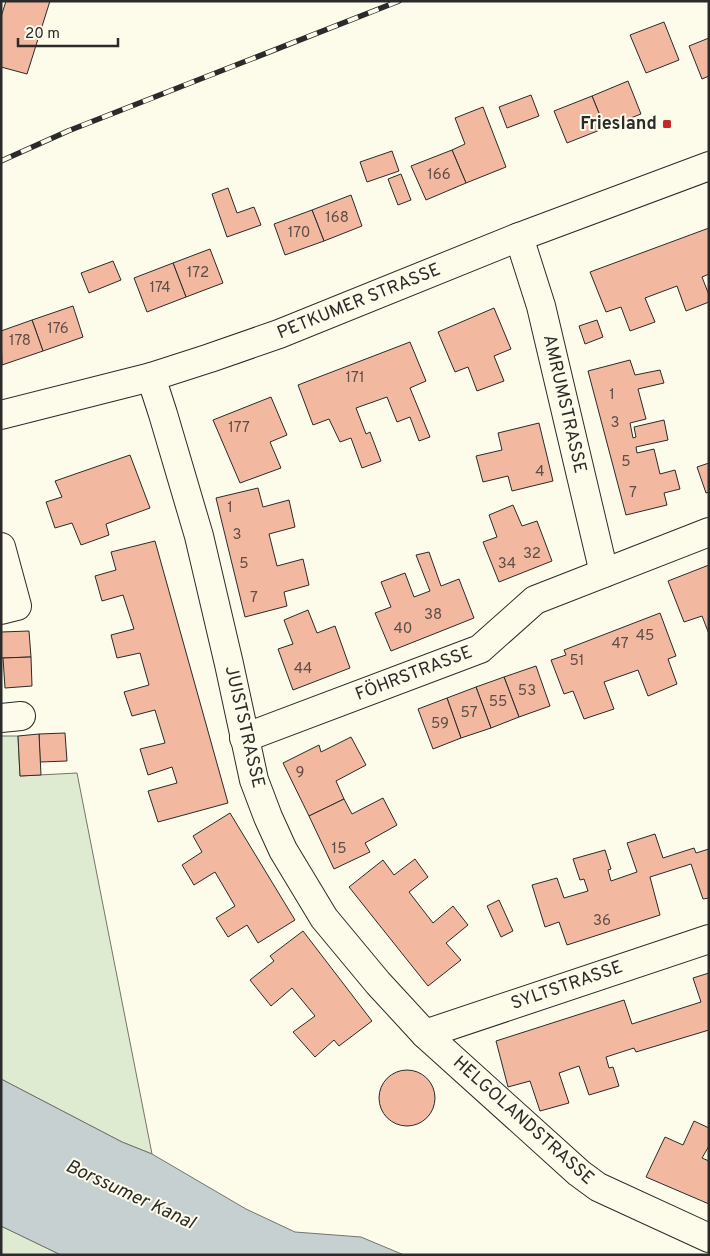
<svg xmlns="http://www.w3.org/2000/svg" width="710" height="1256" font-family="Overpass,sans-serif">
	<rect width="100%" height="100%" fill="#fdfbea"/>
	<g fill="#deebd1" stroke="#74746e">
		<path d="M1,736H18L20,776L77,773L152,1154L122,1142L1,1079Z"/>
		<path d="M1,1226L61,1255H1Z"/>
	</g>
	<path fill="#c7d0d0" stroke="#74746e" d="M1,1079L122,1142L152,1154L246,1209L295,1232L361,1237L404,1255H61L1,1226Z"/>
	<g fill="#f2b8a0" stroke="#2b2b2b">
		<path d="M6,1H50L27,74L1,67V17Z"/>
		<path d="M664,22L679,60L646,73L630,35Z"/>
		<path d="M709,38V76L702,79L689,46Z"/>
		<path d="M628,81L641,114L605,128L592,96Z"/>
		<path d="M531,95L539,116L507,128L499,107Z"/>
		<path d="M592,96L605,128L567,143L554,111Z"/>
		<path d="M483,107L506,167L466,183L452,150L465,144L455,118Z"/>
		<path d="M452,150L466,183L426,200L411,166Z"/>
		<path d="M392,151L399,171L367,182L360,162Z"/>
		<path d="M401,174L411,200L398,205L388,179Z"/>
		<path d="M228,188L237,213L254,207L261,225L227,237L212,194Z"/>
		<path d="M351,195L362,226L324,241L312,210Z"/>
		<path d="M312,210L324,241L285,255L274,224Z"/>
		<path d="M709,228V274L702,277L709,295V302L686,311L677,286L645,298L655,322L630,331L621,307L606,312L590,272Z"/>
		<path d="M210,249L223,283L186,297L173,263Z"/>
		<path d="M113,261L121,280L89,293L81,273Z"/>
		<path d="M173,263L186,297L147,312L134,278Z"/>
		<path d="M73,306L83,337L43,351L32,320Z"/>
		<path d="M494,308L511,349L494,356L504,381L477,391L468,367L455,372L438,332Z"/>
		<path d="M32,320L43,351L2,365L1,331Z"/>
		<path d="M597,320L603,337L585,344L579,326Z"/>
		<path d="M410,342L426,381L410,388L430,437L419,441L410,417L397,422L387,397L356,408L366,434L370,432L381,461L362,468L351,438L340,442L329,419L313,425L298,385Z"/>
		<path d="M630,360L635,375L660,370L664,383L638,389L646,419L630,423L633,438L636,437L634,427L664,420L668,440L636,447L637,453L654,449L660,474L675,470L680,489L664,493L667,505L626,515L588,371Z"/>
		<path d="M271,397L287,435L270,442L281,468L240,483L213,420Z"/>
		<path d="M539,423L553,481L512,491L508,476L483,482L476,456L502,450L498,433Z"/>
		<path d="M130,455L150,508L106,524L109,535L81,545L72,523L55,528L46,502L62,497L55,481Z"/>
		<path d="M709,463V492L706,493L697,467Z"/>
		<path d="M258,488L263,507L289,500L295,527L269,534L277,566L303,559L309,585L284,592L287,606L245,617L216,498Z"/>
		<path d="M513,505L522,526L537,521L552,561L499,582L483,542L497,537L489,515Z"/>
		<path d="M155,541L228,803L158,822L148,791L177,783L172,767L148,775L140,749L165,743L155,710L132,716L124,692L149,685L140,653L117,658L111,635L134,629L123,595L102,601L95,576L116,570L111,552Z"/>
		<path d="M429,552L441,586L459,579L474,618L391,651L375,613L391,607L381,582L405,573L414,597L430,591L416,555Z"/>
		<path d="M709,565V634L702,616L684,622L668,581Z"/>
		<path d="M308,610L317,633L335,626L350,668L293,690L278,649L293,644L284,620Z"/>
		<path d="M660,613L676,656L668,659L677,684L648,696L638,670L604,682L614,709L584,719L573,691L564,694L551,660L566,655L564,650Z"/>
		<path d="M29,631L31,657L1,658V632Z"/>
		<path d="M31,657L32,686L5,688L3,658Z"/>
		<path d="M536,666L550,706L519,717L504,677Z"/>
		<path d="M504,677L519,717L491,728L476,687Z"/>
		<path d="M476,687L491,728L461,738L447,698Z"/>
		<path d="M447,698L461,738L433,749L418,709Z"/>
		<path d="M65,733L67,761L40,762L39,734Z"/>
		<path d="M39,734L41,775L20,776L18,736Z"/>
		<path d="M351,737L366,765L336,781L344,799L309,816L283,763L319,745L321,752Z"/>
		<path d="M383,798L397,825L365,843L370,852L334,869L309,816L344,799L352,814Z"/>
		<path d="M230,813L295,920L258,943L247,925L228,937L216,918L235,906L215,872L194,885L182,865L202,852L193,836Z"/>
		<path d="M655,834L663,858L694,848L696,853L709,849V898L703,899L691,864L650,877L660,915L567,945L559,922L545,927L532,885L557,878L564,898L588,891L584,879L580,880L573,859L605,850L611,869L608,870L611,881L637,872L627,843Z"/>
		<path d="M415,859L428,877L409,892L433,923L453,906L468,925L446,943L461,960L428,986L349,887L383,860L394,875Z"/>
		<path d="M499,900L513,931L501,937L487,906Z"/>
		<path d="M303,931L372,1021L339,1046L334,1040L315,1057L293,1032L315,1016L292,988L271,1006L250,980L274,961L270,956Z"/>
		<path d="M709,973V1030L636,1052L634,1048L606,1057L609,1068L613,1067L619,1086L589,1095L579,1066L559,1073L569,1103L540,1111L530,1081L508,1087L496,1041L624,1000L632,1024L701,1002L693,978Z"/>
		<circle cx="407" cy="1098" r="28"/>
		<path d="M694,1121L709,1128V1146L702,1158L709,1161V1204L646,1177L665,1137L683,1145Z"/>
	</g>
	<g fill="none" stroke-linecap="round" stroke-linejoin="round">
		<g stroke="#2b2b2b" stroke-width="30">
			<g id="minor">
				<path d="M519,237L541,306L604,573"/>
				<path d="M151,377L163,414L199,536L229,664L254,780L268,817L283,850L324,918L378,983L425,1034L579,1173L598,1187L709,1238"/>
				<path d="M1,547L17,606L1,610"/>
				<path d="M1,718L21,716"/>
				<path d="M244,738L480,649L535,600L709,532"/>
				<path d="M425,1034L709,939"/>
			</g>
		</g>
		<g stroke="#2b2b2b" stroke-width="30">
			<path id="major" d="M1,415L151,377L210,358L279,334L519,237L709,166"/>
		</g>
		<use href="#minor" stroke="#fdfbea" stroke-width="28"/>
		<use href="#major" stroke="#fdfbea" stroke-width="28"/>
		<g stroke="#2b2b2b" stroke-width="5.5">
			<path id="rail" d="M1,161L68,131L399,1"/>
		</g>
		<use href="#rail" stroke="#fdfbea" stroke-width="4" stroke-dasharray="11" stroke-linecap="butt"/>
	</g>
	<rect fill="#c62828" stroke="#fdfbea" stroke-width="2" x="662" y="119" width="10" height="10" rx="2.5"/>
	<g text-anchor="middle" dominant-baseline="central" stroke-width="4" stroke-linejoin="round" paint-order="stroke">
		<g font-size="15" fill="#5d4e48">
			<text x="439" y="175">166</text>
			<text x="337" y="218">168</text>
			<text x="299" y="233">170</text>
			<text x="198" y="273">172</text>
			<text x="160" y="288">174</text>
			<text x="58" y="329">176</text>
			<text x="20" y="341">178</text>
			<text x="355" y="378">171</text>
			<text x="612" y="395">1</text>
			<text x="615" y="423">3</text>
			<text x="239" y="428">177</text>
			<text x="626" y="462">5</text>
			<text x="540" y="472">4</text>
			<text x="633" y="493">7</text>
			<text x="230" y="508">1</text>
			<text x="237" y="535">3</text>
			<text x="532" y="554">32</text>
			<text x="244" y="564">5</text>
			<text x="507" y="564">34</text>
			<text x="254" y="598">7</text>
			<text x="433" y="615">38</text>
			<text x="403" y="629">40</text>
			<text x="645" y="636">45</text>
			<text x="620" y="644">47</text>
			<text x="577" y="661">51</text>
			<text x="303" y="669">44</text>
			<text x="527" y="691">53</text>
			<text x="498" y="702">55</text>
			<text x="469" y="713">57</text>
			<text x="440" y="724">59</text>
			<text x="300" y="773">9</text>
			<text x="339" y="849">15</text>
			<text x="602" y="921">36</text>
		</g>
		<g font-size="18" font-weight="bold" fill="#2b2b2b" stroke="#fdfbea" text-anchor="end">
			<text x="657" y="124">Friesland</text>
		</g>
		<g font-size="18" fill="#2b2b2b" stroke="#fdfbea">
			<text transform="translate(359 302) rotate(-22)">PETKUMER STRASSE</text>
			<text transform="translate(564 404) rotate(77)">AMRUMSTRASSE</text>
			<text transform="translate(414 674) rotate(-21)">FÖHRSTRASSE</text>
			<text transform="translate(244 727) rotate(77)">JUISTSTRASSE</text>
			<text transform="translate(567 986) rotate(-19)">SYLTSTRASSE</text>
			<text transform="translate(523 1121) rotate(42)">HELGOLANDSTRASSE</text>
		</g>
		<g font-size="19" font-style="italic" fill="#2b2b2b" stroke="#fdfbea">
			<text transform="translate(130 1195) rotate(25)">Borssumer Kanal</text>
		</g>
	</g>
	<rect width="710" height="1256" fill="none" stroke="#2b2b2b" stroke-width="5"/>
	<path d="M18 38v8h100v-8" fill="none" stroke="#2b2b2b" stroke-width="2.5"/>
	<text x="25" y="38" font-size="15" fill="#2b2b2b" stroke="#fdfbea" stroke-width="4" paint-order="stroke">20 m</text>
</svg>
